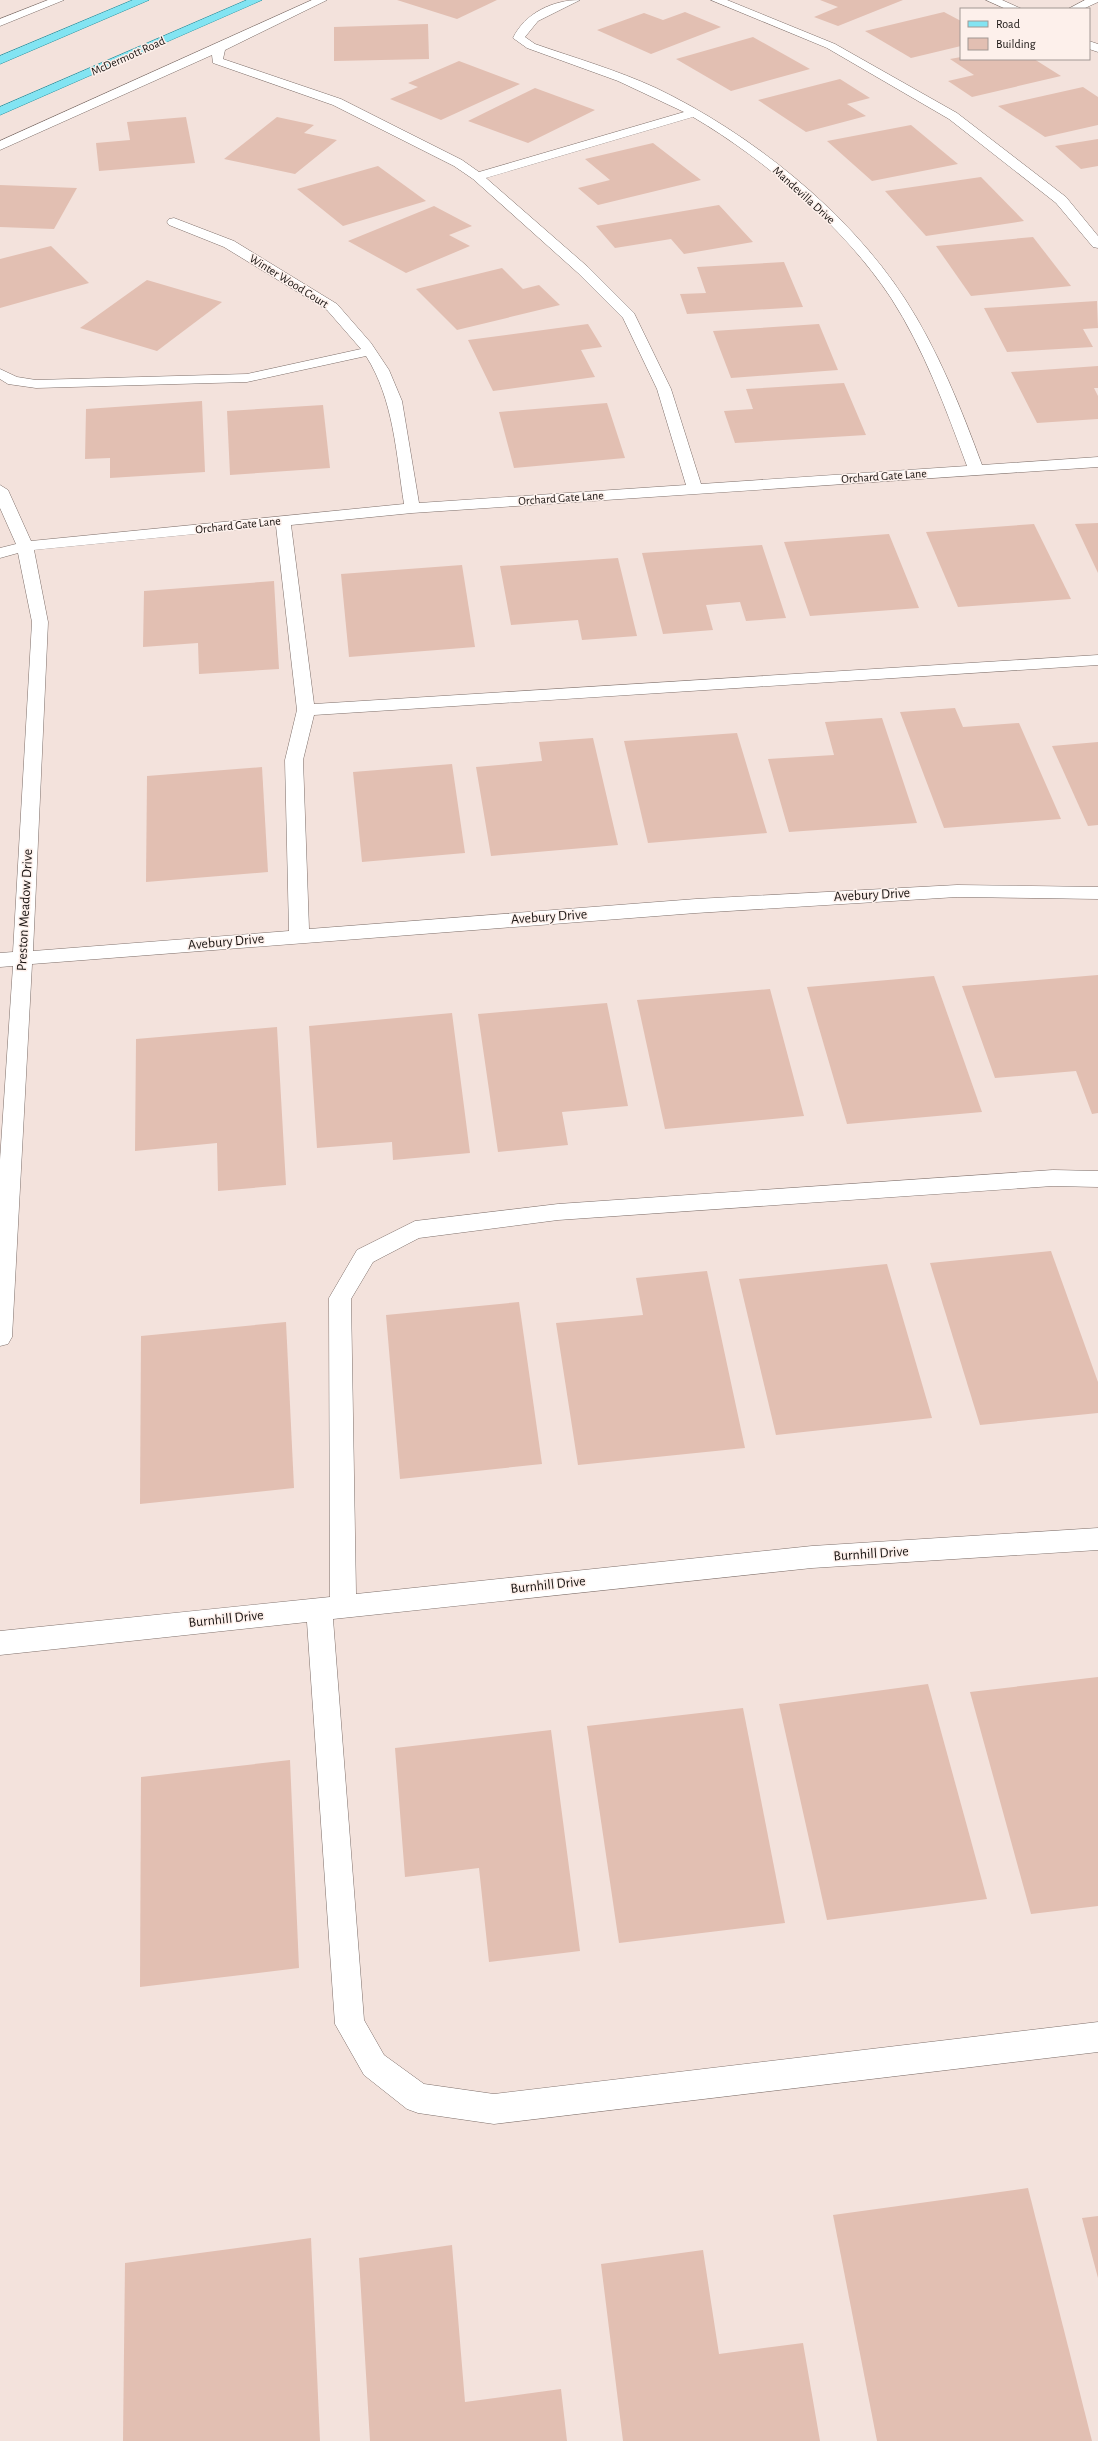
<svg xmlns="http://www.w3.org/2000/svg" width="1098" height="2441" font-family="'Alegreya Sans',sans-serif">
	<rect width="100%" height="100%" fill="#f3e2dc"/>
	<g fill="#e2bfb2">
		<path d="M397,0H497L457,19Z"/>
		<path d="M820,0H903L838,26L814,17L838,7Z"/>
		<path d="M685,12L721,27L651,54L597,30L644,13L663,20Z"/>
		<path d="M944,12L961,21V46L911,58L865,31Z"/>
		<path d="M428,24L429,59L334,61V27Z"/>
		<path d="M753,37L810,69L731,91L676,59Z"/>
		<path d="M961,57V59H1034L1061,76L972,97L948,81L974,75L950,59Z"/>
		<path d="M459,61L520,84L441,120L390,99L418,87L408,83Z"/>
		<path d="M840,79L870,98L847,104L866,116L806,132L758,100Z"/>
		<path d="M1083,87L1098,97V125L1045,137L998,106Z"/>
		<path d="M535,88L595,110L528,143L468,121Z"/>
		<path d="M186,117L195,163L99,171L96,143L130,140L127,122Z"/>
		<path d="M277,117L314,125L304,133L337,140L295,174L224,159Z"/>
		<path d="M911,125L958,164L872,181L827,141Z"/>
		<path d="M1098,139V166L1081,169L1055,146Z"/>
		<path d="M653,143L701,180L598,205L578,188L610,180L585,159Z"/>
		<path d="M378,166L426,201L343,226L297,189Z"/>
		<path d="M981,177L1024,221L926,236L885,191Z"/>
		<path d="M0,185L77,188L54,229L0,227Z"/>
		<path d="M719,205L753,242L684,254L671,239L615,248L596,226Z"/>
		<path d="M434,206L472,226L449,235L470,246L406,273L348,241Z"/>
		<path d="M1033,237L1071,286L971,296L936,246Z"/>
		<path d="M51,246L89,283L0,308V259Z"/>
		<path d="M784,262L803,307L687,314L680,294L706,293L697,267Z"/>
		<path d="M502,268L523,289L539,285L560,305L457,330L416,289Z"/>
		<path d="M147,280L222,302L157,351L80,328Z"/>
		<path d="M1097,301L1098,328L1083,329L1093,347L1007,352L984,308Z"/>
		<path d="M588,324L602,347L581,350L595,377L493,391L468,340Z"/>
		<path d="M819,324L838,370L731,378L713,331Z"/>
		<path d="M1098,366V388H1094L1098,396V419L1037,423L1011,372Z"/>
		<path d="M844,383L866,435L735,443L724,411L753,409L746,389Z"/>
		<path d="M202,401L205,472L110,478V458L85,459L86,409Z"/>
		<path d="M607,403L625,458L514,468L499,412Z"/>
		<path d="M323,405L330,468L230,475L227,411Z"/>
		<path d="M1098,523V573L1075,524Z"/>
		<path d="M1034,524L1071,599L958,607L926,532Z"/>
		<path d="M889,534L919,608L810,616L784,542Z"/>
		<path d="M762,545L786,618L746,621L740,602L706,605L713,630L663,634L642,553Z"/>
		<path d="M618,558L637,636L582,640L578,620L511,625L500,566Z"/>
		<path d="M462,565L475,647L349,657L341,574Z"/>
		<path d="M274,581L279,669L199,674L198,643L143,647L144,591Z"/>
		<path d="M955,708L963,727L1019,723L1061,819L944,828L900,712Z"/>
		<path d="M882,718L917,823L789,832L768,759L834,755L825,722Z"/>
		<path d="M737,733L767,833L648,843L624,741Z"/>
		<path d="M593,738L618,845L491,856L476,767L542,761L539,742Z"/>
		<path d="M1098,742V825L1088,826L1052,746Z"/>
		<path d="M452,764L465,853L362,862L353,772Z"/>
		<path d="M262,767L268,872L146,882L147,776Z"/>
		<path d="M1098,975V1113L1092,1114L1076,1071L995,1078L962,986Z"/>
		<path d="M934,976L982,1112L847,1124L807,987Z"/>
		<path d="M770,989L804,1116L665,1129L637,1000Z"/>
		<path d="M607,1003L628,1106L562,1112L568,1145L498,1152L478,1014Z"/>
		<path d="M452,1013L470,1153L393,1160L392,1142L317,1148L309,1026Z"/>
		<path d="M277,1027L286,1185L218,1191L217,1143L135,1151L136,1039Z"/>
		<path d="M1051,1251L1098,1382V1413L980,1425L930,1263Z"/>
		<path d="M887,1264L932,1418L776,1435L739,1279Z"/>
		<path d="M707,1271L745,1448L578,1465L556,1323L643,1315L636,1278Z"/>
		<path d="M519,1302L542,1464L400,1479L386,1315Z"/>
		<path d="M286,1322L294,1488L140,1504L141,1336Z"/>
		<path d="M1098,1677V1906L1031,1914L970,1692Z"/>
		<path d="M928,1684L987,1899L827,1920L779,1704Z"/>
		<path d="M743,1708L785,1923L619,1943L587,1726Z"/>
		<path d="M551,1730L580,1951L489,1962L479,1868L405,1877L395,1748Z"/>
		<path d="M290,1760L299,1968L140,1987L141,1777Z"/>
		<path d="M1028,2188L1092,2441H877L833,2215Z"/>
		<path d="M1098,2216V2278L1082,2218Z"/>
		<path d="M311,2238L320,2441H123L125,2263Z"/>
		<path d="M452,2245L465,2402L561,2389L567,2441H370L359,2258Z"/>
		<path d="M703,2250L719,2354L803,2343L820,2441H623L601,2264Z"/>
	</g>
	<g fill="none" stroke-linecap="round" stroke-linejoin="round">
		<g stroke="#7e6f6a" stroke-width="1">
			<g id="minor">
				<path d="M48,0H64L0,26V19Z"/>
				<path d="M312,0H327L225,50L223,59L341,99L462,160L479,172L684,112L618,81L527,48L513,38C525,13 553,0 580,0L538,21L525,37L535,44C575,58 617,70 656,88C750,133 848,211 905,299C938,350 961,408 982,465L1098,457V467L412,513L291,525L314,704L1098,655V665L314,715L303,760L309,929L696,899L957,885L1098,887V899L957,897L696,913L32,964L12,1337L8,1344L0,1346V1160L13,966L0,967V953L13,952L32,622L18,553L0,558V548L16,544L0,508V485L8,490L31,541L404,504C396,454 394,400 366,356L247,382L36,388L8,384L0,379V369L17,377L36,380L247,374L361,349L327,310L224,247L169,225L167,222L169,219L174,218L234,241L337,304L371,343L389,370L402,401L419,503L686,485L657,389L623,318L578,273L473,179L454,166L333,105L213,63L212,55L0,150V141ZM693,117C766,160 844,227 891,298C924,349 946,409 967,466L701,484L671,389L634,313L588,267L486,178ZM276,526L297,710L285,760L289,931L33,951L48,622L34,550Z"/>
				<path d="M711,0H727L835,44L957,113L1066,197L1098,236V248L1093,247L1056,203L949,119L827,48Z"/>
				<path d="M986,0H1002L1022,9H1006Z"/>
				<path d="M1085,0H1098V2L1083,9H1068Z"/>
				<path d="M1089,41L1098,44V52L1089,49Z"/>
				<path d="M1053,1170L1098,1171V1187L1053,1186L558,1220L419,1238L373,1262L351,1299L356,1594L812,1546L1098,1528V1550L812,1568L333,1619L364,2020L384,2055L424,2084L494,2094L1098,2022V2052L494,2124L418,2113L407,2109L364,2075L335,2024L307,1622L0,1655V1631L330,1597L329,1298L357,1250L415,1221L558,1204Z"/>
			</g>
		</g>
		<g stroke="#27909e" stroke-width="1">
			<g id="major">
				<path d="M133,0H149L0,64V56Z"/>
				<path d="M247,0H262L0,115V107Z"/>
			</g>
		</g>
		<use href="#minor" fill="#fff" fill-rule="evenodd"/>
		<use href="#major" fill="#82e4f2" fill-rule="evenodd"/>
	</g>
	<g text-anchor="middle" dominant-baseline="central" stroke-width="3" stroke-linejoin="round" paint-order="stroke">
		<g font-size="12" fill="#191412" stroke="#fdf0eb">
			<text transform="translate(128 56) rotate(-24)">McDermott Road</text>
			<text transform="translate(804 195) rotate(42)">Mandevilla Drive</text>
			<text transform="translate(289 281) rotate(32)">Winter Wood Court</text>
			<text transform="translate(884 476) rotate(-4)">Orchard Gate Lane</text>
			<text transform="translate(561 498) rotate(-4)">Orchard Gate Lane</text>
			<text transform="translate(238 525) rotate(-6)">Orchard Gate Lane</text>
		</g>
		<g font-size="14" fill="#191412" stroke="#fdf0eb">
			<text transform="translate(872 895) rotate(-3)">Avebury Drive</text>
			<text transform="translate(25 910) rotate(-87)">Preston Meadow Drive</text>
			<text transform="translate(549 917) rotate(-4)">Avebury Drive</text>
			<text transform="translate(226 942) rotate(-5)">Avebury Drive</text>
			<text transform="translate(871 1554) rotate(-4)">Burnhill Drive</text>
			<text transform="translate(548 1585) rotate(-6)">Burnhill Drive</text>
			<text transform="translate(226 1619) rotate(-6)">Burnhill Drive</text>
		</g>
	</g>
	<rect x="960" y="8" width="130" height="52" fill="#fdf0eb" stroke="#a29894"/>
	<rect x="968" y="21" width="20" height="6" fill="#82e4f2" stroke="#a29894"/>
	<text x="996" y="28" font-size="12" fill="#191412">Road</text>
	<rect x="968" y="38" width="20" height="12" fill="#e2bfb2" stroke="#a29894"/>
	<text x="996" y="48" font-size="12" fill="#191412">Building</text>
</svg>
